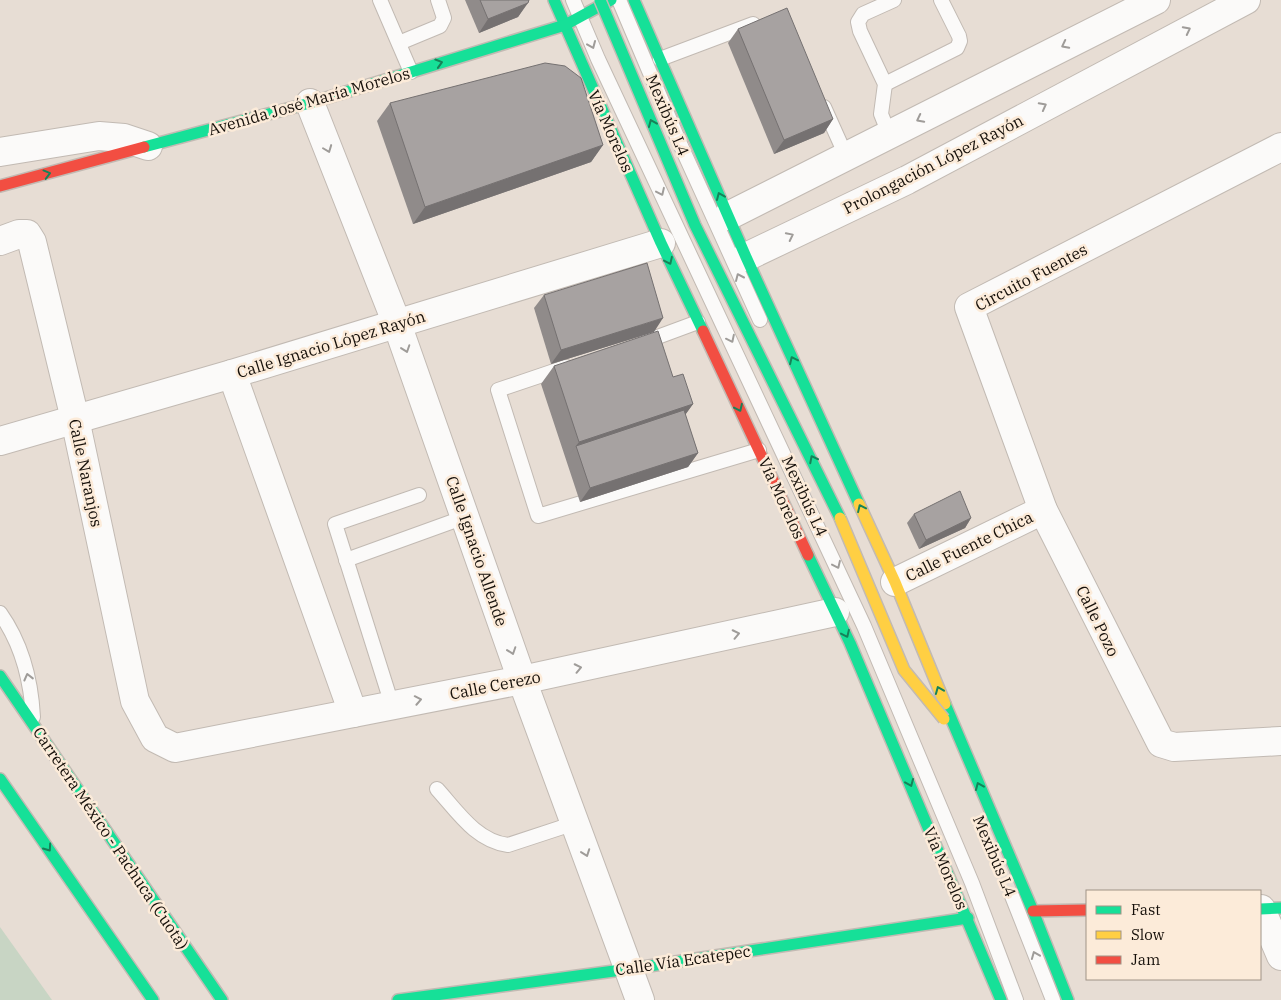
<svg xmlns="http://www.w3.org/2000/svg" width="1281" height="1000" font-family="'IBM Plex Serif',serif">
	<rect width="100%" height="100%" fill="#e7ddd4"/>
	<path fill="#c8d5c4" d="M0,927L52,1000H0Z"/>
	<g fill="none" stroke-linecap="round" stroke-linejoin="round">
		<g stroke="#c2bab3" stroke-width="16">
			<g id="lane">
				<path d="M380,0L411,72"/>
				<path d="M573,0L598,59L864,626L972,883L1016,1000"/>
				<path d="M619,0L681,146L760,320"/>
				<path d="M399,43L440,26L444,18L438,0"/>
				<path d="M660,59L753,24"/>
				<path d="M885,84L957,48L960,41L959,36L941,0"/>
				<path d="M824,107L846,156"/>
				<path d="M889,134L881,114L885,84L860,31L858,22L863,14L894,0"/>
				<path d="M644,342L698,322"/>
				<path d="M566,367L498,390L538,516L759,450"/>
				<path d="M346,560L465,517"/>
				<path d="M0,613C22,644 31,679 33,717"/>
				<path d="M392,705L335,524L419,495"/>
				<path d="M437,789C457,811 476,841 508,845L575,823"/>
				<path d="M1012,896L1053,1000"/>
			</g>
		</g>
		<g stroke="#c2bab3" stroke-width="30">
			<g id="street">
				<path d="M310,103L397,324L522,680L640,1000"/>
				<path d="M1281,147L969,307L1043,510L1161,743L1174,747L1281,741"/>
				<path d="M0,152L99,136L124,138L148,146"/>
				<path d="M728,216L1156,0"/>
				<path d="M0,241L19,234H27L32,242L75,419L135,701L155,738L175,748L522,680L835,612"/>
				<path d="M746,257L907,180L1246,0"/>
				<path d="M232,374L353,713"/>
				<path d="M0,441L232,374L661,243"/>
				<path d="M895,582L1043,510"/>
				<path d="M1261,909L1281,956"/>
			</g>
		</g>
		<g stroke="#c2bab3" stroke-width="14">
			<g id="fast">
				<path d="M554,0L661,243L703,331"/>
				<path d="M634,0L746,257L859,504"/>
				<path d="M144,147L310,103L565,25L611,0"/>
				<path d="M808,555L850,643L1001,1000"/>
				<path d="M0,676L222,1000"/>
				<path d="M945,704L1033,911L1068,1000"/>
				<path d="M0,779L153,1000"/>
				<path d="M1260,909L1281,908"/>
				<path d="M398,1000L629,969L968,918"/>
			</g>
		</g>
		<g stroke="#c2bab3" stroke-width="14">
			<path id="slow" d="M859,504L895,582L945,704"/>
		</g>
		<g stroke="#c2bab3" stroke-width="14">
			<g id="jam">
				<path d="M0,186L144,147"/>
				<path d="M703,331L808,555"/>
				<path d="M1033,911L1087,910"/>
			</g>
		</g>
		<use href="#lane" stroke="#fbfaf9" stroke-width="14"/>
		<use href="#street" stroke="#fbfaf9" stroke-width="28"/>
		<use href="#fast" stroke="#16e098" stroke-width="11"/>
		<use href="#slow" stroke="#ffcf43" stroke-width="11"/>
		<use href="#jam" stroke="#f24e42" stroke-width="11"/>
		<g stroke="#c2bab3" stroke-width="14" stroke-linecap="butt">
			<path id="fast-bridge" d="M600,0L695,225L840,518"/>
		</g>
		<g stroke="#c2bab3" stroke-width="14" stroke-linecap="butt">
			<path id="slow-bridge" d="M840,518L904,670L944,719"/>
		</g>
		<use href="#fast-bridge" stroke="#16e098" stroke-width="11"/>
		<use href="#slow-bridge" stroke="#ffcf43" stroke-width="11"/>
	</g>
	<g fill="#908b8a">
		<path d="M465,0H529L518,17L479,33Z"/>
		<path d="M738,29L833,119L824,133L774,154L728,43Z"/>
		<path d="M390,103L603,145L591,162L413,224L377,121Z"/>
		<path d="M544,295L654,332L551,364L534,308Z"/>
		<path d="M554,366L673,377L693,404L685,415L698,453L688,467L580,502L541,384Z"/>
		<path d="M914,514L971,518L965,528L919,549L907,523Z"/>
	</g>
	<g fill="#757171">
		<path d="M528,3L518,17L479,33L488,19Z"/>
		<path d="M833,119L824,133L774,154L784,140Z"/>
		<path d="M603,145L591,162L413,224L425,207Z"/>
		<path d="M663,318L654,332L551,364L561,350Z"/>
		<path d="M693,404L680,422L576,446L566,459L579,442Z"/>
		<path d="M698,453L688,467L580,502L590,488Z"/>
		<path d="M971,518L965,528L919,549L926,540Z"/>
	</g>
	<g fill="#a7a2a1" stroke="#757171">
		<path d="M480,0H529L528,3L488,19Z"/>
		<path d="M787,8L833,119L784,140L738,29Z"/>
		<path d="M545,63L565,66L581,78L603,145L425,207L390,103Z"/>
		<path d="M647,263L663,318L561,350L544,295Z"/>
		<path d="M658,331L673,377L683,374L693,404L579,442L554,366Z"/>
		<path d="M684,410L698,453L590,488L576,446Z"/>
		<path d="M960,491L971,518L926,540L914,514Z"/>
	</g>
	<defs><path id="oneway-chevron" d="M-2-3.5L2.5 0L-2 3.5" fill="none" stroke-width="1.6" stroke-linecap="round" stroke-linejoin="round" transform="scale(1.25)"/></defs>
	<g stroke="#9f9c99">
		<use href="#oneway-chevron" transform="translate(1187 30) rotate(-27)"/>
		<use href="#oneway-chevron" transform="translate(592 45) rotate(67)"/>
		<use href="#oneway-chevron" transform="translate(1065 45) rotate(153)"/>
		<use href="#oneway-chevron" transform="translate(1043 106) rotate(-28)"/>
		<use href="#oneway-chevron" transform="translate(920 119) rotate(153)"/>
		<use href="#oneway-chevron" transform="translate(328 149) rotate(69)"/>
		<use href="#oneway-chevron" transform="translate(661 192) rotate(65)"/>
		<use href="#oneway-chevron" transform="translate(790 236) rotate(-26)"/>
		<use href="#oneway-chevron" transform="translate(739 277) rotate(-114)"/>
		<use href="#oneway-chevron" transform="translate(731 339) rotate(64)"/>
		<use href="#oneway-chevron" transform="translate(406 349) rotate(71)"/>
		<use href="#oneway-chevron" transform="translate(837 565) rotate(65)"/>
		<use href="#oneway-chevron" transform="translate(736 634) rotate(-12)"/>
		<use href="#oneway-chevron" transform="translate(512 651) rotate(71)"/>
		<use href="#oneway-chevron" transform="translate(578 668) rotate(-12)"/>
		<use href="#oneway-chevron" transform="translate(28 677) rotate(-104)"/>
		<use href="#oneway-chevron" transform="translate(418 700) rotate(-11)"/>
		<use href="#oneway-chevron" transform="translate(586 853) rotate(70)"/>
		<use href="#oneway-chevron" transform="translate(1035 955) rotate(-112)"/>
	</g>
	<g stroke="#168258">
		<use href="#oneway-chevron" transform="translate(439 63) rotate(-17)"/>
		<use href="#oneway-chevron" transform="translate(652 123) rotate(-113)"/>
		<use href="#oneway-chevron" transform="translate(47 174) rotate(-15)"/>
		<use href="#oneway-chevron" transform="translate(720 196) rotate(-113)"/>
		<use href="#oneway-chevron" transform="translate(669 261) rotate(65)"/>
		<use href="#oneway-chevron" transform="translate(793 360) rotate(-115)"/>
		<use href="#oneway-chevron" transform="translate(739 408) rotate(65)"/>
		<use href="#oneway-chevron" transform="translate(813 459) rotate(-117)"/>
		<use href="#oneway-chevron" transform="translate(861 508) rotate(-115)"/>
		<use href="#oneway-chevron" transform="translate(846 634) rotate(65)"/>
		<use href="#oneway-chevron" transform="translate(939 690) rotate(-112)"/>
		<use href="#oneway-chevron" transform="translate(910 783) rotate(67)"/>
		<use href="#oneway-chevron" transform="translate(979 786) rotate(-113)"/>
		<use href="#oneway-chevron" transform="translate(48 848) rotate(55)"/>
	</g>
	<g text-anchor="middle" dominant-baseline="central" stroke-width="5" stroke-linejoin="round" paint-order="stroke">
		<g font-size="16" fill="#16100a" stroke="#fcebd9">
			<text transform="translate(309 101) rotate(-16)">Avenida José María Morelos</text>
			<text transform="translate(668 115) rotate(67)">Mexibús L4</text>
			<text transform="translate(611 131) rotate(66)">Vía Morelos</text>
			<text transform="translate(933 164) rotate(-27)">Prolongación López Rayón</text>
			<text transform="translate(1031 277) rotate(-28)">Circuito Fuentes</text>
			<text transform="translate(331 344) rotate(-17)">Calle Ignacio López Rayón</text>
			<text transform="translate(86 473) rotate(78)">Calle Naranjos</text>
			<text transform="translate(805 496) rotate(65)">Mexibús L4</text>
			<text transform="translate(782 498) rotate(65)">Vía Morelos</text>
			<text transform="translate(969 546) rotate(-26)">Calle Fuente Chica</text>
			<text transform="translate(477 551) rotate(71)">Calle Ignacio Allende</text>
			<text transform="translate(1098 621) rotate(64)">Calle Pozo</text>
			<text transform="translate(495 685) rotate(-11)">Calle Cerezo</text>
			<text transform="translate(111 838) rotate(56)">Carretera México - Pachuca (Cuota)</text>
			<text transform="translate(995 856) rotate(67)">Mexibús L4</text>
			<text transform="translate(946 868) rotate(67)">Vía Morelos</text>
			<text transform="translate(683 960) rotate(-8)">Calle Vía Ecatepec</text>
		</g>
	</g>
	<rect x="1086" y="890" width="175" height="90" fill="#fcebd9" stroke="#a09386"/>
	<rect x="1096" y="906" width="25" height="8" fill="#16e098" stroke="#a09386"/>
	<text x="1131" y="915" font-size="15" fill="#16100a">Fast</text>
	<rect x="1096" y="931" width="25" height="8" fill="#ffcf43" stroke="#a09386"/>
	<text x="1131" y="940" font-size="15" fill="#16100a">Slow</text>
	<rect x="1096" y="956" width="25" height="8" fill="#f24e42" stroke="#a09386"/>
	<text x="1131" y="965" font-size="15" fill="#16100a">Jam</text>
</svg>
